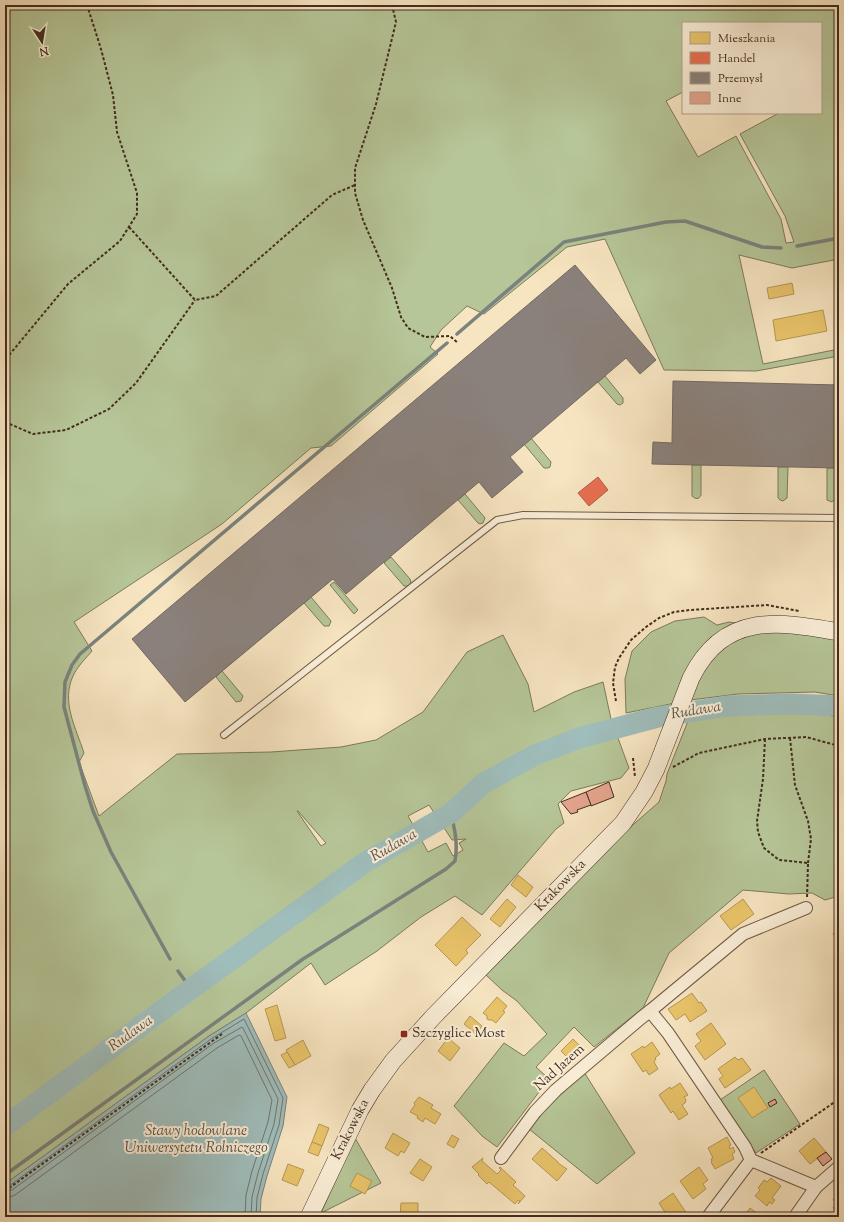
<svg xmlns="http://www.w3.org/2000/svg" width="844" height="1222" font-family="'Sorts Mill Goudy',serif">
	<rect width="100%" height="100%" fill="#f7e5c1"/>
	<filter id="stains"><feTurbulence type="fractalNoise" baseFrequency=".005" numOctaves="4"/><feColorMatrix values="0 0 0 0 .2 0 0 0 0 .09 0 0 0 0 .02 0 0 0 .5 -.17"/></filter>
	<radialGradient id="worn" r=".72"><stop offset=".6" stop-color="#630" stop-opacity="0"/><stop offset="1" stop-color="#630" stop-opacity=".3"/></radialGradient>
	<g fill="#b6c698" stroke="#7c7a5c" fill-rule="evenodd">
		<path d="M5,5H839V259L792,268L739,255L763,364L839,349V356L756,371L664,370L605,239L567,247L484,314L467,306L441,330L430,347L438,354L331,446L311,448L222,524L74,622L92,651C86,658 77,667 73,676C61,702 76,728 84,753L79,762L99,816L177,754L271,752L341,747L376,740L423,712L467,652L503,635L528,684L534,712L574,692L603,682L611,719L629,768L621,778L571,791L558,804L564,823L556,829L482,915L455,896L421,917L377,951L325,985L311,963L246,1013L209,1036L5,1184ZM683,23H821V113H779L740,134L785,216L794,242L786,243L781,219L736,136L698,157L666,101L683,92ZM429,805L452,840L466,839L459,843L463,850L453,856L446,843L428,852L408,816ZM297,811H298L326,843L321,846Z"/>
		<path d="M605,376L623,398V403L620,405L617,404L598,382Z"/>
		<path d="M531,438L551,462L550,467L548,468H544L524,444Z"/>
		<path d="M692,465H701V495C699,500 695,499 692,496Z"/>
		<path d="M778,467H788L787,498L783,501L780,500L778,498Z"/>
		<path d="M827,468H836L835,499L832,502L827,500Z"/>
		<path d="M465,494L485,518L483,523L480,524L478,523L458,500Z"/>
		<path d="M391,557L410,579L411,582L409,586H404L384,563Z"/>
		<path d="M334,582L358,610L354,614L330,585Z"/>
		<path d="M311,597L331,621L329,626H324L304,603Z"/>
		<path d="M704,617L717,625L729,622L813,634L839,639V696L815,692L738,694L690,700L626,713L625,679L632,651L651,632L675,621Z"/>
		<path d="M222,671L243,696L241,701L236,702L216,677Z"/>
		<path d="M745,711H800L839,717V896L825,900L812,893L789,894L743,890L669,953L643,1008L594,1047L574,1027L536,1067L549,1079L497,1147L482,1136L454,1106L504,1043L524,1056L547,1034L517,1001L502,990L486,975L618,838L659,802L666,781L667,774L690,716Z"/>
		<path d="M764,1070L800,1124L756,1153L720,1100Z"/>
		<path d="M584,1072L635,1153L597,1184L529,1129L548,1107Z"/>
		<path d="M355,1138L381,1183L321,1213Z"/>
	</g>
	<path fill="#9fbdbb" stroke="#7a837d" d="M246,1013L287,1097L283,1126L267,1176L261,1199L260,1217H5V1184L209,1036Z"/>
	<g fill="#e9c46a" stroke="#b79754">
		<path d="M792,283L794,294L769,299L767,288Z"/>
		<path d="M823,310L827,331L776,341L773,320Z"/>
		<path d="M518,875L533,887L526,897L511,885Z"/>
		<path d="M507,899L516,907L500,927L490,919Z"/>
		<path d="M743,899L754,914L731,930L720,916Z"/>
		<path d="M462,917L481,935L466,950L468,953L456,966L435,945Z"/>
		<path d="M839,930V942L833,934Z"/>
		<path d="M692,993L699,1003L701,1002L707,1011L690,1022L685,1014L676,1020L668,1009Z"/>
		<path d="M497,997L507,1006L503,1011L505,1012L496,1023L492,1020H489L487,1019V1016L483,1013Z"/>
		<path d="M277,1005L286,1038L275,1041L265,1009Z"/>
		<path d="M470,1016L482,1026L476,1034L464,1024Z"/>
		<path d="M711,1023L726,1044L705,1060L695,1046L701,1041L696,1034Z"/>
		<path d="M448,1038L460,1048L450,1061L438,1051Z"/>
		<path d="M573,1039L581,1047L569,1059L561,1051Z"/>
		<path d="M303,1040L311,1056L295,1065L286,1050Z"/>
		<path d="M652,1042L660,1054L655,1058L656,1059L654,1062L658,1069L649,1075L646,1070L643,1072L631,1054L643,1046L644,1048Z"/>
		<path d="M287,1052L295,1065L289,1068L281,1055Z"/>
		<path d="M735,1057L738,1060L742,1058L751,1070L725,1088L719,1079L723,1076L718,1069Z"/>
		<path d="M680,1083L688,1095L684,1097L686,1100L685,1103L682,1105L688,1114L679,1120L673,1111L671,1113L659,1095L670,1087L671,1089Z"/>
		<path d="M754,1087L768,1108L752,1118L738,1098Z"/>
		<path d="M419,1097L433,1105L431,1108L441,1114L435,1124L425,1118L423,1122L417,1118L418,1116L410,1112L415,1105L414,1103Z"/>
		<path d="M319,1124L329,1128L322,1146L312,1142Z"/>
		<path d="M393,1133L410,1143L404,1153L401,1151L398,1156L385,1148Z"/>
		<path d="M452,1135L459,1139L454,1148L447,1144Z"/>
		<path d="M727,1137L731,1145L729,1146L730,1149L733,1147L735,1152L732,1154L734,1159L715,1169L711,1162L712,1161L711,1159L713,1158L708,1148Z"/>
		<path d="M814,1138L826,1152L810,1164L799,1151Z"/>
		<path d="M312,1142L322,1146L318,1156L308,1152Z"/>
		<path d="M542,1148L558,1162V1163L567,1169L557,1181L532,1159Z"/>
		<path d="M483,1158L482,1161L497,1174L501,1170L499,1168L500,1167L516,1182L513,1185L525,1196L518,1204L520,1201L518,1200L515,1204L489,1182L487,1184L478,1175L479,1174L472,1167Z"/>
		<path d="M420,1159L432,1167L423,1181L410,1173Z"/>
		<path d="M288,1164L304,1170L297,1186L282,1180Z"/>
		<path d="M699,1167L708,1180L703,1184L706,1189L693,1199L680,1181Z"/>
		<path d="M357,1173L372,1181L365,1194L350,1186Z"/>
		<path d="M771,1178L781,1186L772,1198L775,1200L772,1204L769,1202L767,1206L755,1196L760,1190L758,1188L764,1180L767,1182Z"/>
		<path d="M839,1191V1212L833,1208L837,1202L833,1200Z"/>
		<path d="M673,1193L687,1214L682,1217H680L679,1215L675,1217H668L659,1203Z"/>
		<path d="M401,1203H418V1217H400Z"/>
		<path d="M750,1208L762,1217H746L744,1216Z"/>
	</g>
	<path fill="#e76f51" stroke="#b65b42" d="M598,477L608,490L589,506L578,493Z"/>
	<g fill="#8a817c" stroke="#756860">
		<path d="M575,265L656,360L640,374L626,358L510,457L523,472L492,498L479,482L346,594L333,579L185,702L132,639Z"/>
		<path d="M673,381L839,385V468L652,464L653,442L672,443Z"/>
	</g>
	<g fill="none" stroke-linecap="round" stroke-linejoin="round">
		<g stroke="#71756d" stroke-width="1">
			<path d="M5,1187L9,1186L211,1039L244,1019L245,1021L283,1098L279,1125L263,1174L257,1198L256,1217"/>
			<path d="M5,1192L12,1190L214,1043L242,1027L243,1028L278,1099L274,1124L258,1173L252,1197L251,1217"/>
			<path d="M5,1198L10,1197L15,1195L217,1048L239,1035L241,1036L272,1100L268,1122L252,1171L246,1195L245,1217"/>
		</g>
		<g stroke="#7a837d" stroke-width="3.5">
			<path d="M797,246L839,238"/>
			<path d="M457,334L564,242L666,222L685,221L762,247L781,248"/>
			<path d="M170,959L111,852L93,811L85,786L64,707L65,682L72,665L80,654L447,343"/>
			<path d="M178,971L191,989"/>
			<path d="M5,1175L303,959L446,869L455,861C458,844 455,831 451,813"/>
		</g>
		<path stroke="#9fbdbb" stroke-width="21" d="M5,1126L191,989L364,863L451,813L484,783L535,755L579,738L658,717L727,706L790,704L839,706"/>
	</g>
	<g fill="#e5a48e" stroke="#432d1f">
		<path d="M609,782L614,797L591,806L586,792Z"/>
		<path d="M586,792L591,805L577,810L578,812L571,814L561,802Z"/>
		<path d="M775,1099L777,1103L770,1107L768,1103Z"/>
		<path d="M826,1152L832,1159L823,1166L817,1158Z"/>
	</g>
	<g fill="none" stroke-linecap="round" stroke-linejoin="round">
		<g stroke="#705b48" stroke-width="8">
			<path id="lane" d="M224,735L497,520L523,515L839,518"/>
		</g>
		<g stroke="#705b48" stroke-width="14">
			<g id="street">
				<path d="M650,1011L743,934L806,908"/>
				<path d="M501,1158L535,1112L556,1090L641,1018L650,1011L668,1033L745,1147L751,1160"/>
				<path d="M708,1217L751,1160L816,1187"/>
				<path d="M795,1217L816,1187L839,1167"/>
			</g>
		</g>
		<g stroke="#432d1f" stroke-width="18">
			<path id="secondary" d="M309,1217L360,1110L372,1090L393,1061L433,1017L623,823L644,792L656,769L691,678C724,612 777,621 839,632"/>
		</g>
		<g stroke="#432d1f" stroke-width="2" stroke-dasharray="3 2" stroke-linecap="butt">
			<path d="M392,5L396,22L376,104L355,168V193L363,220L392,288L401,317L408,328L425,337L450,336L458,343"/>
			<path d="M129,227L195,300L216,296L332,195L355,185"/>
			<path d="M5,358L10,354L68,284L120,241L137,214V193L117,132L113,95L101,49L87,5"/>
			<path d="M5,422L33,434L66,430L109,409L136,383L195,300"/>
			<path d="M616,701L613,683L615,667L619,658L631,640L646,627L659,618L674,612L690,610L767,605L799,611"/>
			<path d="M790,738L795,785L808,821L811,839L808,863"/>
			<path d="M765,739L763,779L757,821L758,832L764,848L779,860L808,863L807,898"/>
			<path d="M633,758L635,777"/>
			<path d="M673,767L699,753L765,739L806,737L839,746"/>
			<path d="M761,1153L839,1099"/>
			<path d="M5,1191L222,1034"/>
		</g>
		<use href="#lane" stroke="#faeed7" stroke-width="6"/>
		<use href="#street" stroke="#faeed7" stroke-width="12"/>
		<use href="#secondary" stroke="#faeed7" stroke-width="17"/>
	</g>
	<rect fill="#8f2418" stroke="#faeed7" stroke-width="1.5" x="400" y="1030" width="8" height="8" rx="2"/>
	<g text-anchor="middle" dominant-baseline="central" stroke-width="4" stroke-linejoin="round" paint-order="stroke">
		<g font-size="14" fill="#432d1f" stroke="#faeed7">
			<text transform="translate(561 886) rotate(-46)">Krakowska</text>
			<text transform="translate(560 1068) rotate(-42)">Nad Jazem</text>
			<text transform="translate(351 1130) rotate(-63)">Krakowska</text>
		</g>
		<g font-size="14" fill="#432d1f" stroke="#faeed7" text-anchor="start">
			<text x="412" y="1034">Szczyglice Most</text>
		</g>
		<g font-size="15" font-style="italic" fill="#5a5146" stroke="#faeed7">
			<text transform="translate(696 711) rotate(-9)">Rudawa</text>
			<text transform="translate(394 846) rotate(-30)">Rudawa</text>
			<text transform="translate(131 1034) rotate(-36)">Rudawa</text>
			<text x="196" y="1131">Stawy hodowlane<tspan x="196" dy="17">Uniwersytetu Rolniczego</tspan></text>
		</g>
	</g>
	<rect width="844" height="1222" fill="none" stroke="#f7e5c1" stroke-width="20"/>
	<rect x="6" y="6" width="832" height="1210" fill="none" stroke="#432d1f" stroke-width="2"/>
	<rect x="10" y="10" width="824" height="1202" fill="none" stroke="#432d1f"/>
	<rect x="682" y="22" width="140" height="92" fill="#faeed7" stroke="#b1a18d"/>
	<rect x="690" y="32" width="20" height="12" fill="#e9c46a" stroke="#b1a18d"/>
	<text x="718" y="42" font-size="12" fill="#432d1f">Mieszkania</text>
	<rect x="690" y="52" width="20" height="12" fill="#e76f51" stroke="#b1a18d"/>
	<text x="718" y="62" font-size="12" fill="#432d1f">Handel</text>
	<rect x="690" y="72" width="20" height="12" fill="#8a817c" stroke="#b1a18d"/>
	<text x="718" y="82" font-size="12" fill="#432d1f">Przemysł</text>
	<rect x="690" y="92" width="20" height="12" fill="#e5a48e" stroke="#b1a18d"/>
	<text x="718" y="102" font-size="12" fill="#432d1f">Inne</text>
	<g transform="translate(42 42) rotate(168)" stroke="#faeed7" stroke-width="3" paint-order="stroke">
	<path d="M0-3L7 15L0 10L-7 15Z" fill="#432d1f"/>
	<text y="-6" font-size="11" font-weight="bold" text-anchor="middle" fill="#432d1f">N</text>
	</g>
	<rect width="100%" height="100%" filter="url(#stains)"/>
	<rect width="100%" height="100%" fill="url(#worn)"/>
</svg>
